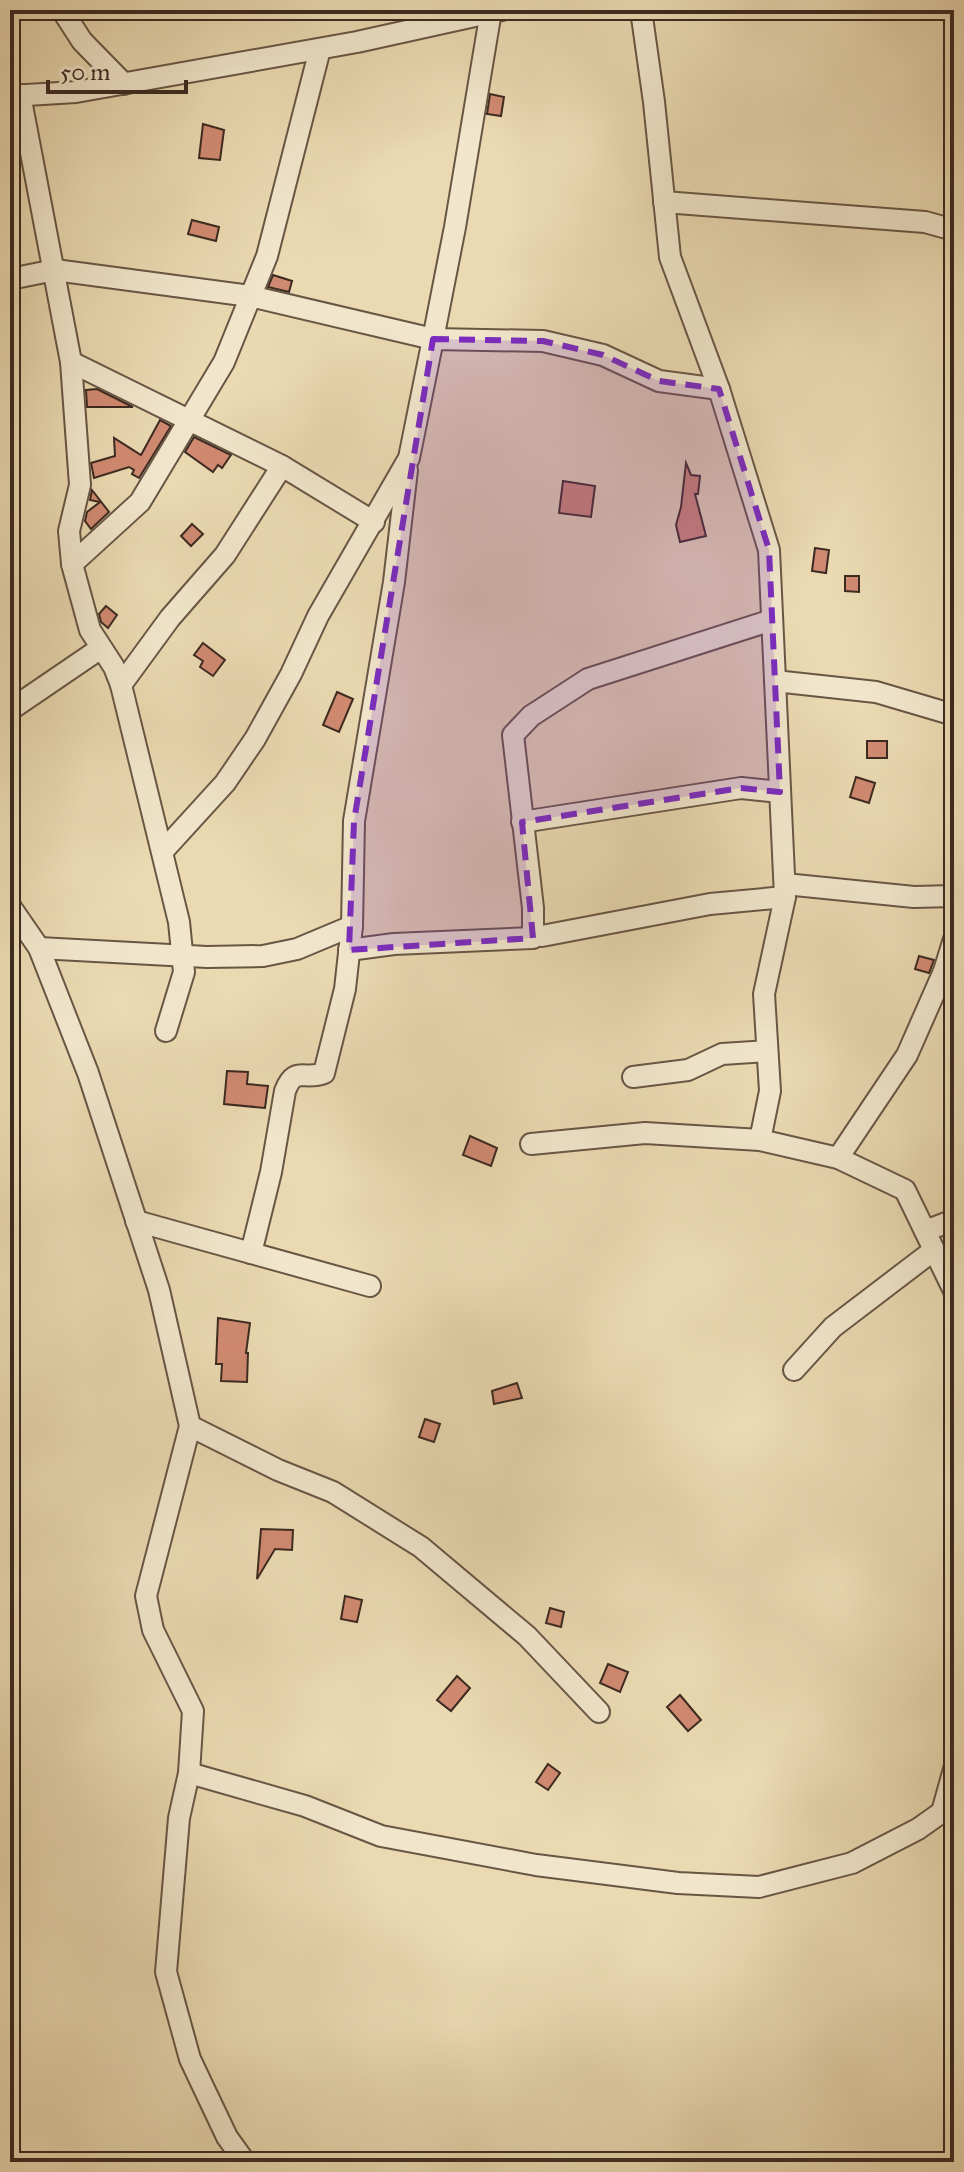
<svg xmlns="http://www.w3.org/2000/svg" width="964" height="2172" font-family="'IM FELL Great Primer',serif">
	<rect width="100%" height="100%" fill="#ead9b1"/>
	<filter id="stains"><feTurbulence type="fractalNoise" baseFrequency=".0025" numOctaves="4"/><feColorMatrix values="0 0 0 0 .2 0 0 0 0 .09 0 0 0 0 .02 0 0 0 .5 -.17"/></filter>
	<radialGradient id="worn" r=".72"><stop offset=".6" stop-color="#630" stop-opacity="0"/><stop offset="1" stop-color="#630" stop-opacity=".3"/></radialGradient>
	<g fill="#d08a71" stroke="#3c2a21" stroke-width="2">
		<path d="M490,94L504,97L501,116L487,114Z"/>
		<path d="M203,124L224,130L220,160L199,158Z"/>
		<path d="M192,220L219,227L216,241L188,234Z"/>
		<path d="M273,275L292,281L289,292L268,287Z"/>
		<path d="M97,389L133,407H87L86,390Z"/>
		<path d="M160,420L171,426L139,478L132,474L134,470L129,467L94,478L91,463L115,456L114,438L141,455Z"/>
		<path d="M194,437L231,455L222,468L218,465L213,472L185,452Z"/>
		<path d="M686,463L691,475L700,476L698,494H695L706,536L680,542L676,525L681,507Z"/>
		<path d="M563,481L595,486L591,517L559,513Z"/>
		<path d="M92,490L109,512L91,529L85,521L87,512L100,502L90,500Z"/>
		<path d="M192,524L203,534L191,546L181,536Z"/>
		<path d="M815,548L829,550L826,573L812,571Z"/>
		<path d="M845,576H859V592L845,591Z"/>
		<path d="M106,606L117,615L108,628L101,622L99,614Z"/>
		<path d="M203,643L225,660L213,676L200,667L203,661L194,655Z"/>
		<path d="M337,692L353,699L339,732L323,725Z"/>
		<rect x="867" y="741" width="20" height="17"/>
		<path d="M856,777L875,783L869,803L850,797Z"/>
		<path d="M919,956L934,960L929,973L915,969Z"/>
		<path d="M227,1071L248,1072L247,1084L268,1086L265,1108L224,1104Z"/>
		<path d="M470,1136L497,1148L491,1166L463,1155Z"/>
		<path d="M218,1318L250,1323L246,1353H248L247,1382L221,1381L222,1364H216Z"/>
		<path d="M517,1383L522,1398L494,1404L492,1391Z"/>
		<path d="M425,1419L440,1424L434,1442L419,1437Z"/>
		<path d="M261,1529L293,1530L292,1550L275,1549L257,1579Z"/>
		<path d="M345,1596L362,1600L357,1622L341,1619Z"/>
		<path d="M550,1608L564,1612L561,1627L546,1623Z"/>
		<path d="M608,1664L628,1672L620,1692L600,1683Z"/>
		<path d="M457,1676L470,1688L451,1711L437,1700Z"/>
		<path d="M680,1695L701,1720L688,1731L667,1707Z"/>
		<path d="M548,1764L560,1773L548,1790L536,1782Z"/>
	</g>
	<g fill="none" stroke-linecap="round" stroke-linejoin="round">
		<g stroke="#685645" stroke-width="24">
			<g id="street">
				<path d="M62,10L82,41L124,84"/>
				<path d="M641,10L654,102L670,257L719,389L769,550L785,897L764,994L770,1091L760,1140L838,1158L905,1190L954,1291"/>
				<path d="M20,95L71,362L80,485L69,531L72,564L90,630L114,667L121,685L179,922L184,972L166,1031"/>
				<path d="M10,96L76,92L357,42L502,10"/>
				<path d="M664,202L925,222L954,230"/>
				<path d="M10,279L55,270L250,296L433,339L455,227L491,11"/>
				<path d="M71,362L282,466L374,522"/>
				<path d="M72,564L140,502L224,362L267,256L320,49"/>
				<path d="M775,681L876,692L954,715"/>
				<path d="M121,685L170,618L225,555L282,466"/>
				<path d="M10,710L101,648"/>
				<path d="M522,822L741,788L780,792"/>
				<path d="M163,851L225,783L255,739L291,674L318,616L409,458L433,339L543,341L603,355L659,381L719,389"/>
				<path d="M785,884L914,897L954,896"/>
				<path d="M10,906L39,948L88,1073L159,1290L190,1426L146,1596L153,1630L193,1711L189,1773L179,1818L166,1972L190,2059L227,2137L245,2162"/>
				<path d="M542,936L710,904L785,897"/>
				<path d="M39,948L207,957L263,956L297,949L352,926"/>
				<path d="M349,950L394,944L533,938V908L513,735L531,716L588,679L772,620"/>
				<path d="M633,1077L688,1070L722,1054L767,1051"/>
				<path d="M531,1144L645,1133L760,1140"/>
				<path d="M838,1158L907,1055L944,971L954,939"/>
				<path d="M136,1221L370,1286"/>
				<path d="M925,1231L954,1220"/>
				<path d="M251,1253L271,1172L285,1091C295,1065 304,1081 324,1073L345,989L352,926L354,821L394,582L407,470"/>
				<path d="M794,1370L833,1327L934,1250"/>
				<path d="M190,1426L278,1470L333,1492L421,1547L527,1636L599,1712"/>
				<path d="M189,1773L305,1806L381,1836L536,1865L678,1883L759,1887L852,1863L918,1829L942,1812L954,1769"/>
			</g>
		</g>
		<use href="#street" stroke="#f1e6cc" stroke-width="20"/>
	</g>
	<path fill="#7b2cbf" fill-opacity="0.2" stroke="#7b2cbf" stroke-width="6" stroke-dasharray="16 10" stroke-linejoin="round" d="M433,339L543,341L603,355L659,381L719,389L769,550L780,792L741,788L522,822L533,938L349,950L354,821Z"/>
	<rect width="964" height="2172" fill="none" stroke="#ead9b1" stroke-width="40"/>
	<rect x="12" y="12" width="940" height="2148" fill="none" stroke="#3c2a21" stroke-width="4"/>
	<rect x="20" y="20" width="924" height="2132" fill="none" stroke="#3c2a21" stroke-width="2"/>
	<path d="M48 80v12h138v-12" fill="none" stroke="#3c2a21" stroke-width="4"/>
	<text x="60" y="80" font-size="24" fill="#3c2a21" stroke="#f1e6cc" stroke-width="6" paint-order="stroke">50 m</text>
	<rect width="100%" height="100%" filter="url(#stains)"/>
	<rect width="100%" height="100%" fill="url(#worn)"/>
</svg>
